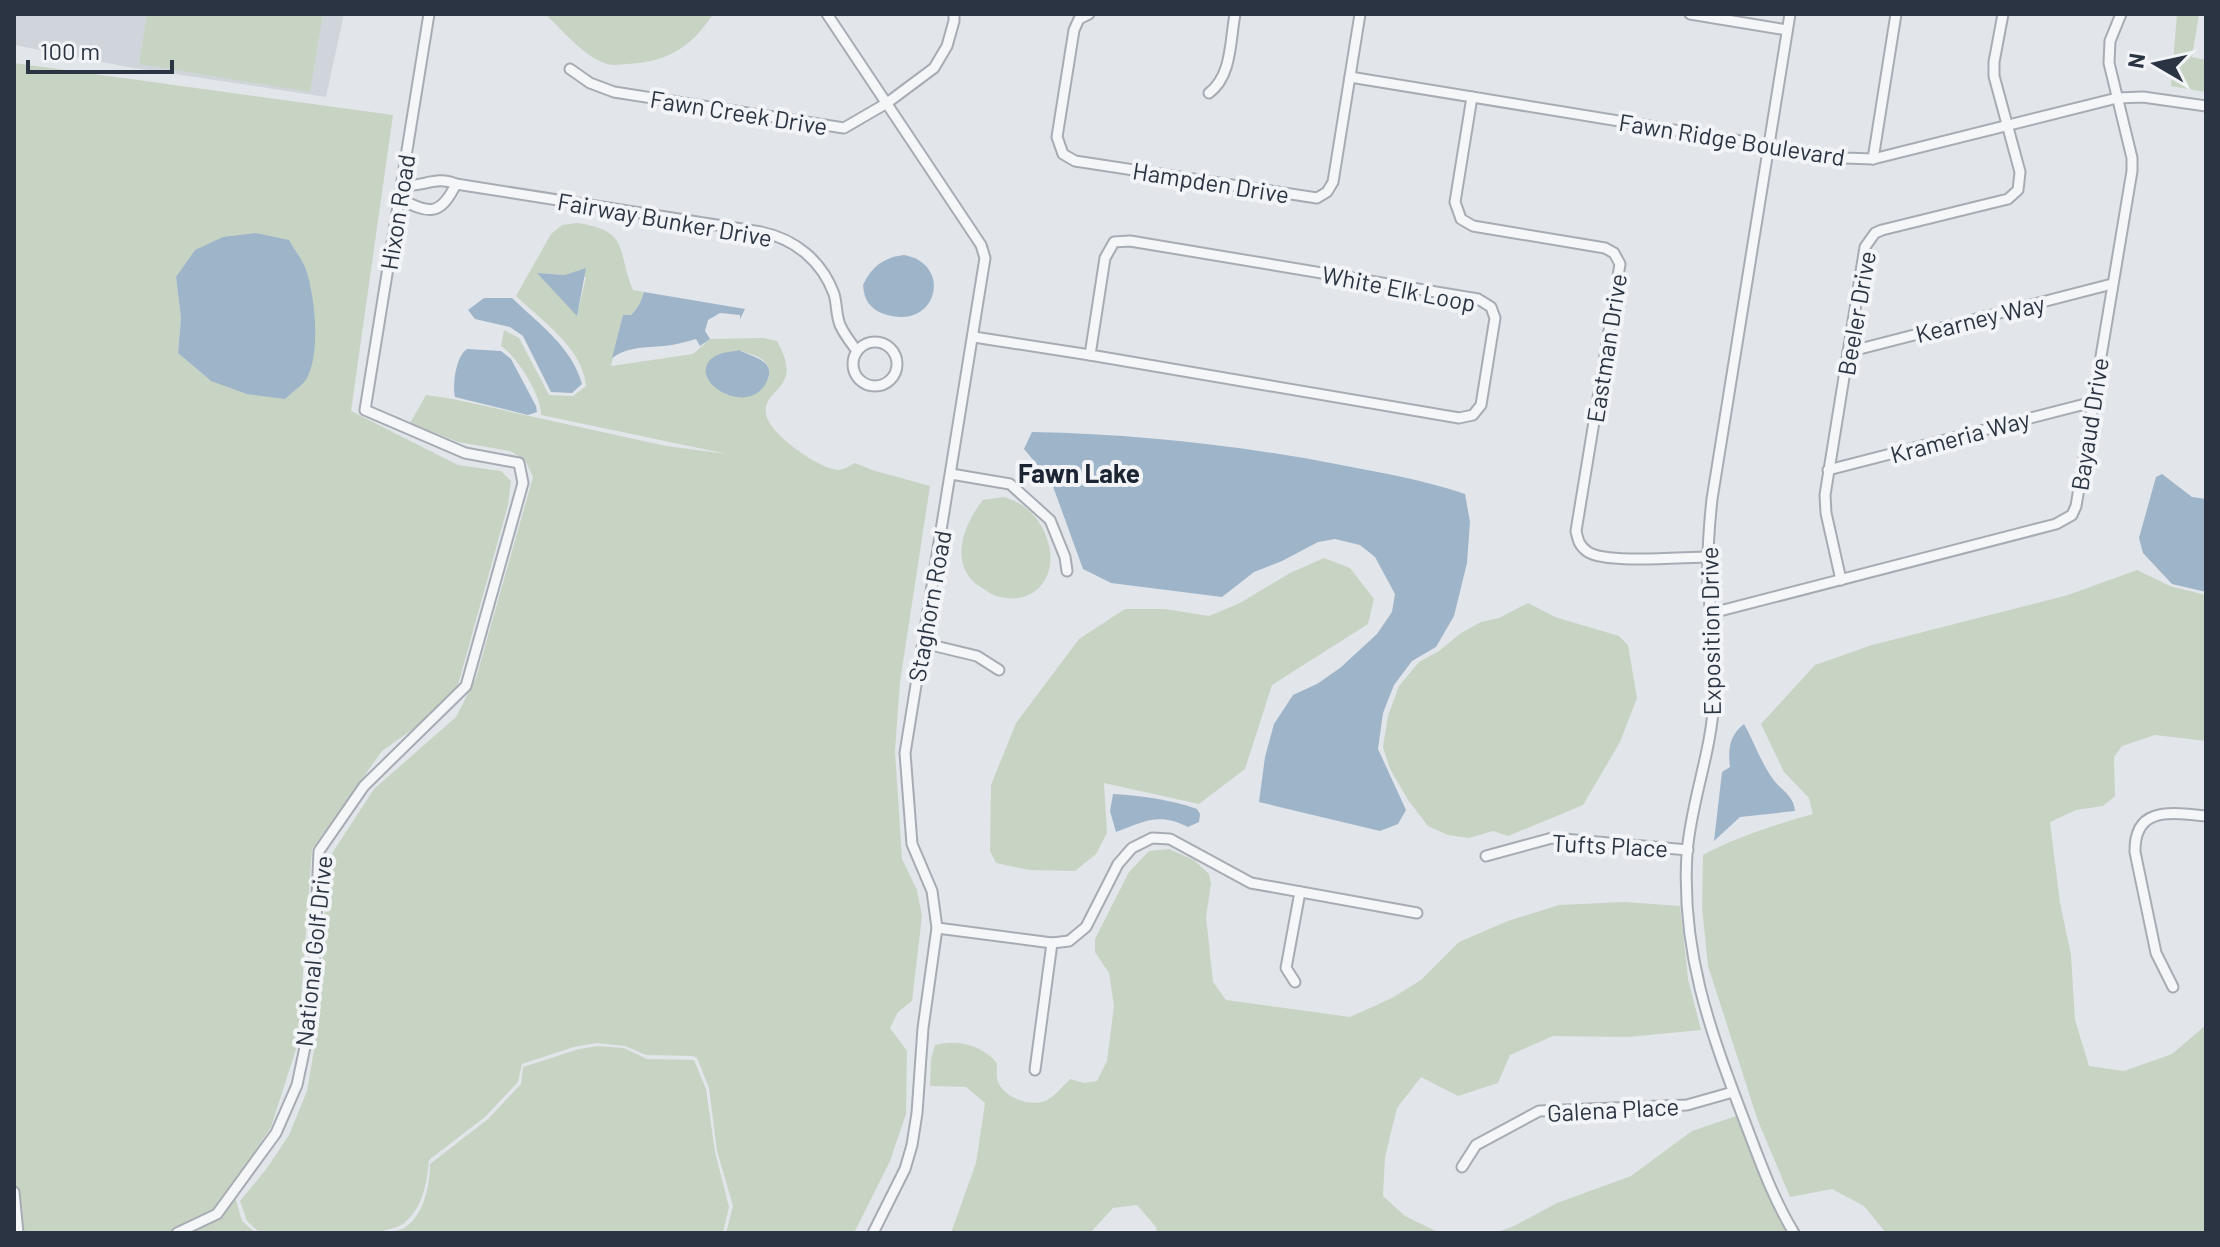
<svg xmlns="http://www.w3.org/2000/svg" width="2220" height="1247" font-family="Barlow,sans-serif">
	<rect width="100%" height="100%" fill="#e2e5ea"/>
	<path fill="#d0d5dc" d="M14,14H344L326,97L122,66L14,45Z"/>
	<g fill="#c8d4c3" fill-rule="evenodd">
		<path d="M147,14H323L310,92L139,64Z"/>
		<path d="M545,14H713C691,48 667,62 627,64C621,64 613,66 608,64C584,58 563,30 545,14Z"/>
		<path d="M2177,14H2199L2192,57L2206,60V92L2171,86Z"/>
		<path d="M14,63L393,115L351,411L458,465L501,471L511,481L508,505L458,685L433,715L382,751L312,849L298,1043L271,1127L232,1186L242,1221L256,1233H14ZM256,233L289,241L304,265L312,293L211,381L178,353L181,318L176,277Z"/>
		<path d="M577,223C631,231 616,250 633,290L644,292C641,302 638,308 631,315H623L611,366L693,354L710,339L764,338L777,341C805,391 762,387 766,414C769,434 818,468 838,470C844,470 849,466 855,463L872,470L930,486L900,682L895,751L902,859L917,890L922,916L912,1001L898,1012L890,1028L907,1051L906,1114L890,1161L855,1231L851,1233L815,1231L813,1233H726L733,1206L717,1151L709,1088L697,1058L693,1056L646,1055L625,1046L597,1043L574,1047L522,1064L518,1082L485,1117L429,1160C427,1182 423,1208 404,1223C383,1240 290,1233 260,1233L247,1221L240,1201L267,1168L289,1135L307,1091L320,1015L327,861L374,789L456,717L476,678L533,477L525,460L510,451L458,442L410,423L426,395L453,399L666,446L727,454L541,415C542,397 517,356 501,346L504,330L519,338L549,395L573,396L586,386C583,348 542,321 516,296L551,234L562,225ZM537,273L586,277L577,315ZM739,350C747,354 757,354 764,361C778,375 762,392 748,397L709,362L718,355Z"/>
		<path d="M1003,497C1023,502 1039,516 1046,536C1060,570 1040,606 1000,597C994,596 988,592 984,589C947,569 962,526 983,500Z"/>
		<path d="M1324,558L1350,568L1374,599L1368,624L1272,685L1245,769L1199,804L1104,783L1107,833L1096,854L1075,871L1029,870L996,863L990,851L991,785L1016,723L1079,639L1125,609H1165L1209,616L1240,603L1290,573Z"/>
		<path d="M2137,570L2170,586L2206,595V741L2155,735L2122,746L2114,757L2115,796L2103,806L2076,810L2050,822L2060,903L2071,955L2075,1020L2089,1066L2124,1071L2172,1054L2206,1025V1233H1886L1864,1206L1832,1189L1790,1197L1758,1121L1708,966L1702,908L1703,855C1739,836 1774,825 1813,814L1809,798L1784,772L1761,724L1815,665L1872,645L2068,595Z"/>
		<path d="M1528,603L1555,617L1619,636L1628,645L1637,698L1620,742L1583,805L1508,836L1493,831L1469,838L1448,835L1428,826L1408,800L1390,769L1383,747L1388,716L1399,686L1419,662L1439,651L1461,633L1481,622L1499,618Z"/>
		<path d="M1169,849L1194,860L1209,874L1211,884L1206,917L1213,982L1226,1000L1350,1017L1392,998L1421,980L1459,942L1508,921L1559,905L1625,902L1680,906L1688,979L1701,1030L1628,1037L1553,1036L1510,1055L1498,1083L1458,1096L1421,1077L1397,1108L1385,1157L1383,1196L1405,1216L1440,1233H1157L1156,1227L1137,1205L1113,1208L1090,1233H951L976,1163L985,1103L966,1087L930,1086L931,1059L935,1045C958,1039 982,1045 997,1063C997,1070 996,1076 998,1082C1005,1098 1031,1108 1047,1100C1055,1096 1064,1085 1070,1079L1084,1083L1097,1081L1107,1061L1114,1006L1109,973L1095,952V939L1129,872L1149,851Z"/>
		<path d="M598,1046L624,1048L647,1059L694,1060L706,1089L715,1152L729,1207L723,1233H388C393,1231 403,1230 407,1226C425,1212 430,1184 430,1164L488,1119L521,1084L523,1067L579,1049Z"/>
		<path d="M1736,1116L1789,1233H1495L1514,1226L1557,1203L1631,1176L1692,1131Z"/>
	</g>
	<g fill="#9eb4c9">
		<path d="M256,233L289,240C294,249 301,258 305,267C315,293 321,352 307,378C303,385 291,393 285,399L247,394L211,381L178,353L181,318L176,277L195,250L223,237Z"/>
		<path d="M904,255C954,264 937,332 884,314C870,309 864,300 863,285C871,267 884,257 904,255Z"/>
		<path d="M586,268L577,316L537,273L565,275Z"/>
		<path d="M644,292L745,309L740,319V315L720,313L708,320L705,331L710,339L700,346L696,339C686,342 674,345 664,346C644,348 630,346 612,358L623,315H631C638,308 641,302 644,292Z"/>
		<path d="M484,298H512C539,324 572,347 582,384L572,393L551,392L523,336L510,327L475,319L468,310Z"/>
		<path d="M467,349L501,351L511,359L536,406L537,412L528,415L455,397C452,385 456,356 467,349Z"/>
		<path d="M739,350C751,357 777,360 767,381C749,421 681,378 715,356C722,352 732,352 739,350Z"/>
		<path d="M1032,432C1136,434 1238,445 1341,465C1383,473 1424,480 1465,494L1470,522L1467,563L1454,616L1436,647L1412,661L1394,685L1383,713L1378,749L1406,810L1398,824L1380,831L1259,802L1265,757L1274,724L1293,695L1317,684L1340,668L1377,634L1392,612L1395,594L1375,557L1360,545L1335,539L1318,542L1282,561L1254,572L1222,597L1111,583L1083,569L1051,481L1024,449Z"/>
		<path d="M2162,474L2192,497L2206,499V592L2172,584L2143,553L2139,538L2156,477Z"/>
		<path d="M1744,724C1755,743 1762,767 1777,784C1785,792 1794,798 1795,811L1740,817L1714,841L1722,772L1730,767C1728,749 1729,736 1744,724Z"/>
		<path d="M1113,794C1142,796 1169,799 1197,809L1200,814L1199,822L1188,827C1158,812 1144,822 1116,832L1110,811Z"/>
	</g>
	<g fill="none" stroke-linecap="round" stroke-linejoin="round">
		<g stroke="#a7acb4" stroke-width="13">
			<g id="street">
				<path d="M827,14L981,245L985,258L905,753L912,844L932,891L937,928L923,1028L917,1113L912,1145L905,1169L873,1233"/>
				<path d="M1089,14L1079,19L1074,30L1057,137L1063,154L1075,161L1317,198L1327,192L1333,182L1360,14"/>
				<path d="M1690,14L1787,30"/>
				<path d="M1790,14L1712,499C1709,527 1707,555 1708,583C1711,622 1716,659 1714,698C1712,751 1691,801 1687,853C1681,950 1709,1028 1743,1117C1758,1156 1772,1197 1794,1233"/>
				<path d="M570,69L590,83L614,92L844,128L887,103L934,68L947,46L954,21V14"/>
				<path d="M1350,77L1845,158L1873,159L2117,98L2143,97L2206,106"/>
				<path d="M1209,93C1232,76 1230,41 1235,14"/>
				<path d="M1472,97L1455,202L1461,219L1473,226L1605,248L1614,253L1620,264L1576,531C1578,540 1579,546 1588,552C1607,564 1682,557 1708,557"/>
				<path d="M1873,159L1896,14"/>
				<path d="M456,184L761,232C795,239 822,261 834,294C837,304 836,315 840,325C844,334 851,343 857,351"/>
				<path d="M399,198C428,214 440,217 456,184C436,175 422,188 401,185"/>
				<path d="M1130,241L1478,299L1491,307L1495,318L1481,405L1473,415L1459,418L1090,355L1105,258L1114,242Z"/>
				<path d="M974,337L1090,355"/>
				<circle cx="875" cy="364" r="22"/>
				<path d="M1848,352L2112,284"/>
				<path d="M1828,470L2093,402"/>
				<path d="M951,474L1010,484L1050,520L1065,557L1067,571"/>
				<path d="M1841,580L1826,513L1825,495L1865,247L1875,233L1882,230L2008,199L2018,190L2020,172L1994,76V62L2003,14"/>
				<path d="M1712,613L2056,524L2072,515L2076,506L2132,171V158L2109,63L2110,41L2121,14"/>
				<path d="M923,643L977,656L999,670"/>
				<path d="M1486,856L1552,838L1688,850"/>
				<path d="M937,928L1052,943L1069,941L1086,927L1118,864L1132,848L1152,838L1170,839L1251,883L1417,913"/>
				<path d="M1295,982L1286,968L1300,892"/>
				<path d="M2173,987L2156,953L2135,852C2134,805 2173,813 2206,816"/>
				<path d="M1035,1070L1052,943"/>
				<path d="M1462,1167L1476,1145L1539,1111L1687,1105L1733,1092"/>
				<path d="M14,1192L18,1233"/>
				<path d="M177,1233L217,1214L276,1133L297,1085L312,1014L319,851L364,786L466,686L523,483L519,463L465,453L365,410L429,14"/>
			</g>
		</g>
		<use href="#street" stroke="#f5f6f8" stroke-width="9"/>
	</g>
	<g text-anchor="middle" dominant-baseline="central" stroke-width="8" stroke-linejoin="round" paint-order="stroke">
		<g font-size="24" fill="#2a3442" stroke="#f2f4f7">
			<text transform="translate(739 112) rotate(9)">Fawn Creek Drive</text>
			<text transform="translate(1732 139) rotate(9)">Fawn Ridge Boulevard</text>
			<text transform="translate(1211 182) rotate(9)">Hampden Drive</text>
			<text transform="translate(397 212) rotate(-81)">Hixon Road</text>
			<text transform="translate(665 219) rotate(10)">Fairway Bunker Drive</text>
			<text transform="translate(1399 288) rotate(11)">White Elk Loop</text>
			<text transform="translate(1856 313) rotate(-80)">Beeler Drive</text>
			<text transform="translate(1980 318) rotate(-14)">Kearney Way</text>
			<text transform="translate(1606 348) rotate(-81)">Eastman Drive</text>
			<text transform="translate(2089 424) rotate(-81)">Bayaud Drive</text>
			<text transform="translate(1960 436) rotate(-15)">Krameria Way</text>
			<text transform="translate(929 606) rotate(-80)">Staghorn Road</text>
			<text transform="translate(1710 631) rotate(-91)">Exposition Drive</text>
			<text transform="translate(1610 845) rotate(3)">Tufts Place</text>
			<text transform="translate(313 951) rotate(-84)">National Golf Drive</text>
			<text transform="translate(1613 1109) rotate(-3)">Galena Place</text>
		</g>
		<g font-size="26" font-weight="bold" fill="#1c2533" stroke="#f2f4f7">
			<text x="1079" y="472">Fawn Lake</text>
		</g>
	</g>
	<rect width="2220" height="1247" fill="none" stroke="#2a3442" stroke-width="32"/>
	<g transform="translate(2156 64) rotate(279)" stroke="#f2f4f7" stroke-width="6" paint-order="stroke">
	<path d="M0-6L14 30L0 20L-14 30Z" fill="#2a3442"/>
	<text y="-12" font-size="22" font-weight="bold" text-anchor="middle" fill="#2a3442">N</text>
	</g>
	<path d="M28 60v12h144v-12" fill="none" stroke="#2a3442" stroke-width="4"/>
	<text x="40" y="60" font-size="24" fill="#2a3442" stroke="#f2f4f7" stroke-width="6" paint-order="stroke">100 m</text>
</svg>
